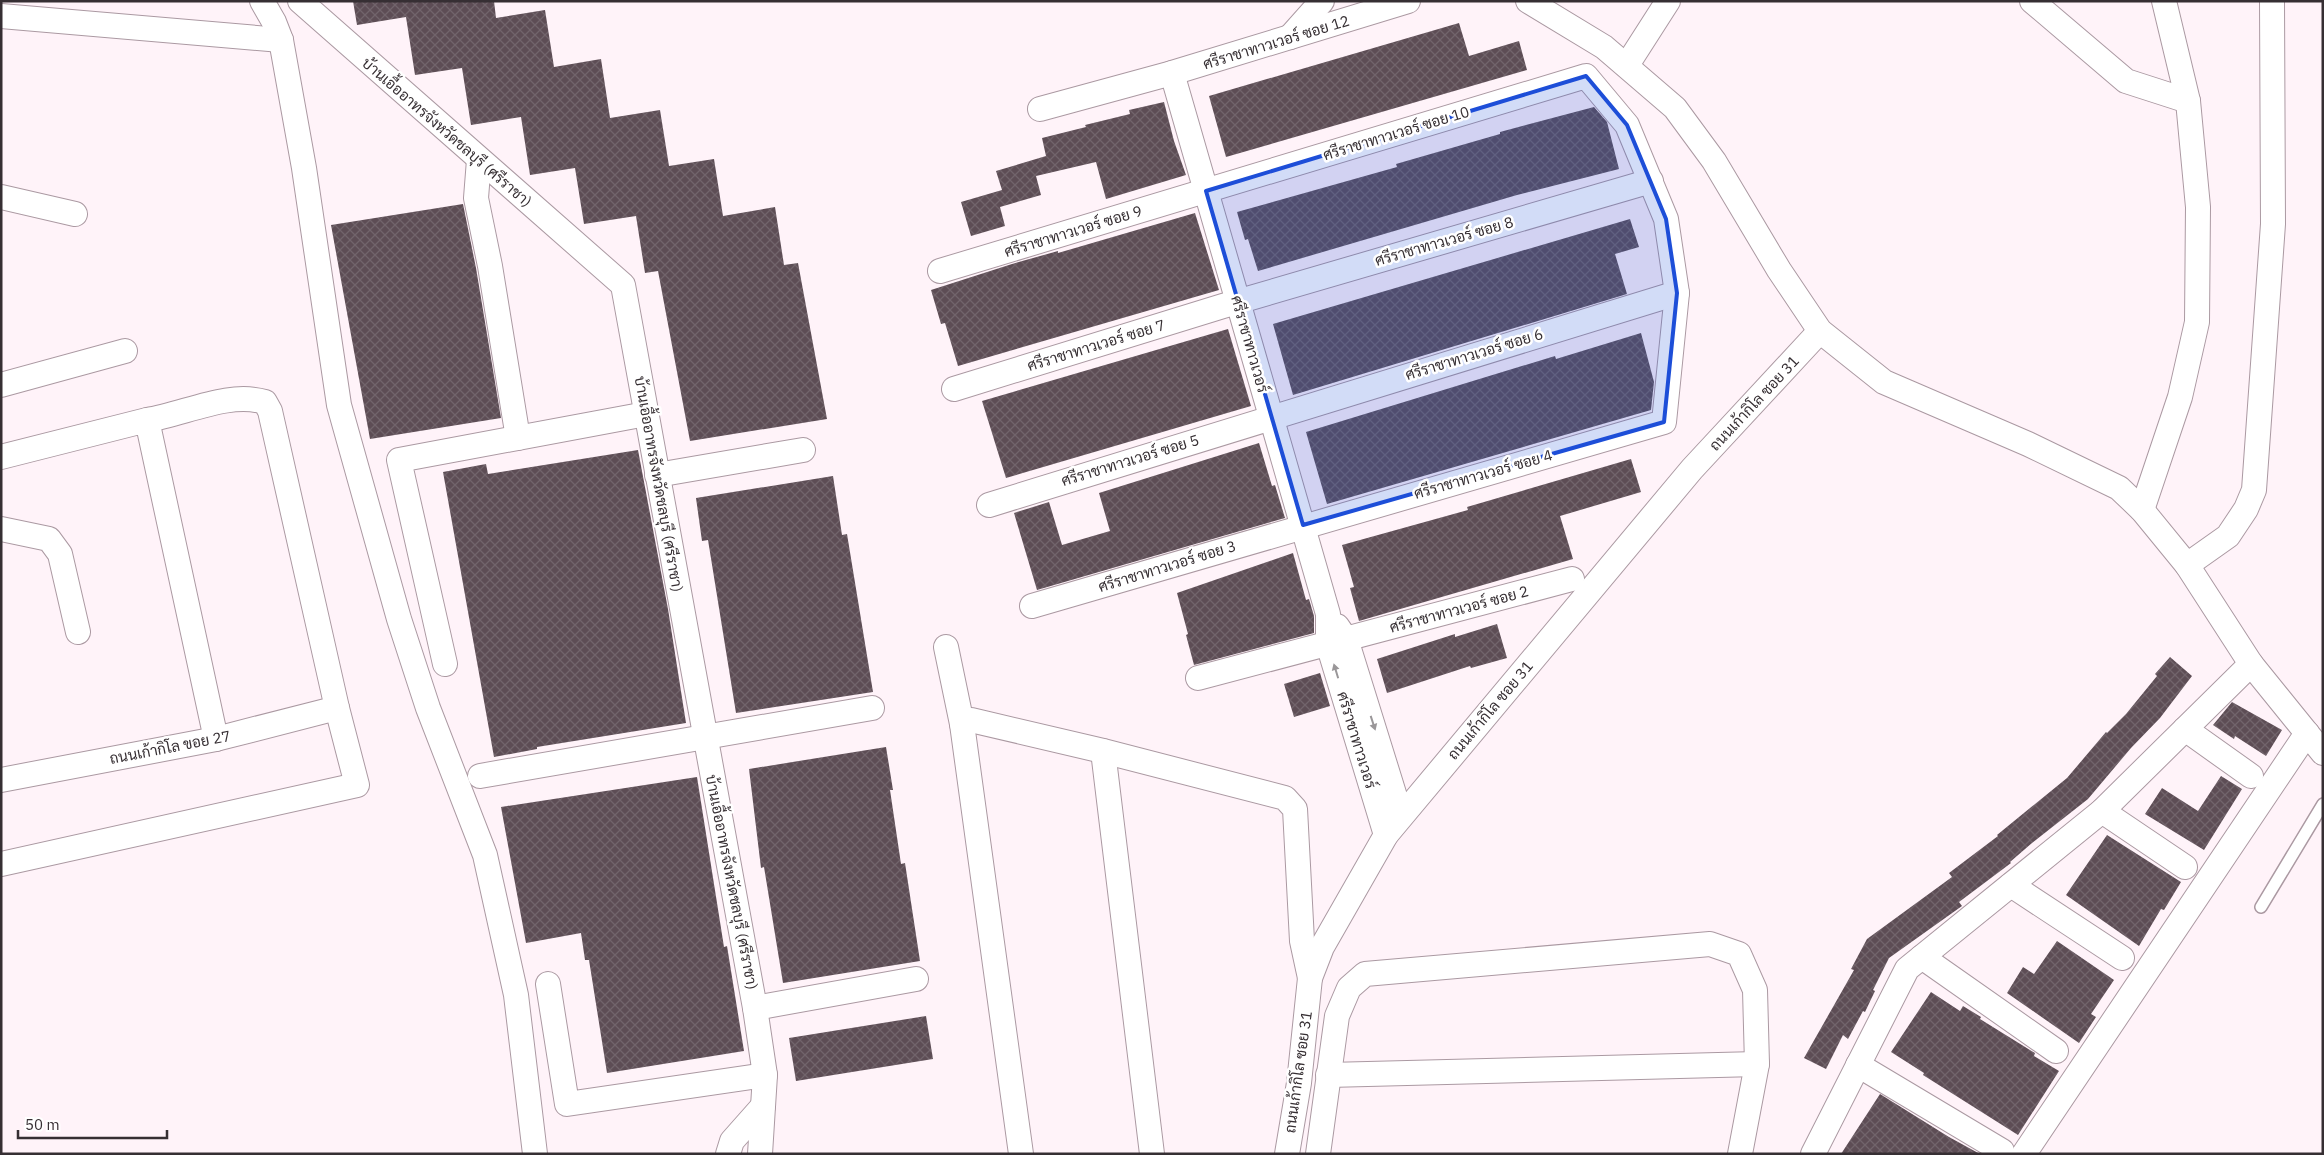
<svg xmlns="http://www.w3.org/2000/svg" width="2324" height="1155" font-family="'IBM Plex Sans',Sarabun,sans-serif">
	<defs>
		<pattern id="building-cross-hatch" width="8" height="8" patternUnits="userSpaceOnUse" patternTransform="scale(1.25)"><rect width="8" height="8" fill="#5d4d55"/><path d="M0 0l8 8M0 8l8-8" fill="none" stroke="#71646b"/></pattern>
	</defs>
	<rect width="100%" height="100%" fill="#fff3f9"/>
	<g fill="url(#building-cross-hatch)">
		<path d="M353,1H494L496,18L545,10L554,67L601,59L610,118L660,110L669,166L714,159L723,216L775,207L784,265L798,263L827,419L690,441L658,271L645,273L636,216L584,224L575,168L530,175L521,117L471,125L462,68L415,75L406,17L357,25Z"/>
		<path d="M1459,23L1469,56L1519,41L1527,70L1226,157L1209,96Z"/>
		<path d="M1164,102L1174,141L1186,175L1106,199L1096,162L1036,176L1041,195L1000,207L1005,226L971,236L961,202L1002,190L996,171L1046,156L1042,138L1086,127L1085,125L1130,114L1129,110Z"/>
		<path d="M1594,107L1607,122L1619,169L1517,195L1258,271L1248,239L1245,240L1237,212L1397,167L1396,164L1500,134V132Z"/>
		<path d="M463,204L476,268L501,418L370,439L331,225Z"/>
		<path d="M1195,213L1219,290L958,366L945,323L941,324L931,290L1012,264L1058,251V253Z"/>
		<path d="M1630,219L1639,247L1615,254L1627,294L1293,395L1273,324Z"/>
		<path d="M1228,329L1251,406L1006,478L982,401Z"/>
		<path d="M1641,333L1654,382L1651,410L1327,504L1306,432L1555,356L1556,359Z"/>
		<path d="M1259,443L1272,486L1275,485L1285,518L1037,590L1014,513L1049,502L1062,545L1110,531L1099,493Z"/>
		<path d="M638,450L668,609L686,723L537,747V749L494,757L443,472L486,464L488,474Z"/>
		<path d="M1631,459L1641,492L1560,516L1573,559L1359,621L1350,588L1354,587L1342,545L1468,510L1467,507Z"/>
		<path d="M833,476L842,535L847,534L873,692L736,713L708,540L702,541L696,498Z"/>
		<path d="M1293,553L1306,600L1309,599L1314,616V633L1194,665L1186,635L1188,634L1177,593Z"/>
		<path d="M1497,624L1507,658L1471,668L1470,666L1387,693L1377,659L1455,634V637Z"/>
		<path d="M2170,657L2192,676L2160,718L2131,748L2088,799L2032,843L2010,862L2011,863L1959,902L1962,906L1889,958L1873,990L1875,991L1865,1012L1863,1011L1848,1039L1843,1035L1826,1069L1804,1058L1854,970L1851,969L1867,939L1952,877L1949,873L1998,836L1997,835L2067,778L2106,732L2107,733L2126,714L2157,676L2155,674Z"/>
		<path d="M1320,673L1330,706L1294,717L1284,684Z"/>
		<path d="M2232,702L2282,730L2266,756L2235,736L2234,739L2213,725Z"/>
		<path d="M886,747L893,790H890L901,864L905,863L920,961L783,983L764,867L761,868L749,769Z"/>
		<path d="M2221,776L2242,789L2204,850L2145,814L2162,788L2198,811Z"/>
		<path d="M697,777L724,947L727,946L744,1051L607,1073L589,960H585L581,933L526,943L501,807Z"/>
		<path d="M2107,835L2181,882L2164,910L2161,909L2139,946L2066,895Z"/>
		<path d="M2057,941L2114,980L2091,1014L2096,1017L2079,1043L2007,993L2023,967L2034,974Z"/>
		<path d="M1931,992L1960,1011L1963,1006L1981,1017L1980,1019L2035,1053L2034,1056L2059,1071L2018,1135L1923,1075L1924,1073L1891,1052Z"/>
		<path d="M926,1016L933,1059L796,1081L789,1038Z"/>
		<path d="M1880,1094L1949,1137L1980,1154H1841Z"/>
	</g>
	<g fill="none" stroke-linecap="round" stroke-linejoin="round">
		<g stroke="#ab99a2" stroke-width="14">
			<path id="lane" d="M2261,907L2323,804"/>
		</g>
		<g stroke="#ab99a2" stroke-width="26">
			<g id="street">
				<path d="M262,1L274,22L281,40L304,168L339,405L399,619L428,708L485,855L516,995L535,1154"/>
				<path d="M300,1L623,285L755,1008L765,1075L760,1154"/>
				<path d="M1528,1L1604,47L1675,108L1714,161L1779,270L1820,331L1884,382L2028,444L2119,488L2142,510L2187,565L2251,664L2323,753"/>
				<path d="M2032,1L2126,81L2188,101"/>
				<path d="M1,16L281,40"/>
				<path d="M1290,37L1322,1"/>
				<path d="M1627,65L1668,1"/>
				<path d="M1172,73L1328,614V644L1386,835"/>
				<path d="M1040,109L1172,73L1408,1"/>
				<path d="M479,160L476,198L490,266L518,438"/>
				<path d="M1,197L75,214"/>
				<path d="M940,271L1586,76L1627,125L1666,219L1677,293L1664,422L1032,606"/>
				<path d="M1,385L125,351"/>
				<path d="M954,389L1223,306L1651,181"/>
				<path d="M1,457L147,420L216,739"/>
				<path d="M657,475L803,450"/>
				<path d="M989,505L1677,293"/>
				<path d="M2142,510L2180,397L2197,322L2198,207L2188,101L2164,1"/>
				<path d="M1,529L49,539L60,554L78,632"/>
				<path d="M2187,565L2228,536L2246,509L2254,490L2273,224L2272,1"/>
				<path d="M1337,626L1346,639L1401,816"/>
				<path d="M946,647L962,724L1021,1154"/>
				<path d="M445,664L399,460L646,414"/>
				<path d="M1198,678L1572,579"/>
				<path d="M962,724L966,720H971L1103,751L1285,798L1295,809L1302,941L1310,978"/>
				<path d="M2185,729L2251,776"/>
				<path d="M1103,751L1152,1154"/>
				<path d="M480,776L872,708"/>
				<path d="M1,780L216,739L337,708"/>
				<path d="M2102,811L2185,867"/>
				<path d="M1,864L357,785L337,708L270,411L265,402C228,391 185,414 147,420"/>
				<path d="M2011,885L2122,958"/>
				<path d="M1922,957L2056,1051"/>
				<path d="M548,984L567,1104L765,1075"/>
				<path d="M755,1008L916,979"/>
				<path d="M1858,1065L2002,1151"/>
				<path d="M1328,1075L1757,1064"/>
				<path d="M728,1154L732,1141L763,1106"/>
				<path d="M1287,1154L1299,1083L1310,978L1322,947L1386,835L1692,469L1820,331"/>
				<path d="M1318,1154L1337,1016L1349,988L1365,974L1710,944L1739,954L1755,990L1757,1064L1740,1154"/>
				<path d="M1813,1154L1907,969L2102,811L2251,664"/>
				<path d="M2024,1154L2307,733"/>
			</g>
		</g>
		<use href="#lane" stroke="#fff" stroke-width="11"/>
		<use href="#street" stroke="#fff" stroke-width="24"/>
	</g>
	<defs><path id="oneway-solid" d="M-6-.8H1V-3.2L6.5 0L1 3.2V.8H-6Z" transform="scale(1.25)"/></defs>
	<g fill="#9a9799">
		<use href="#oneway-solid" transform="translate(1336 671) rotate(-107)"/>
		<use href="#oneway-solid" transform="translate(1373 723) rotate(72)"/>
	</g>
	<path fill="#1d4ed8" fill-opacity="0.2" stroke="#1d4ed8" stroke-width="4" stroke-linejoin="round" d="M1586,76L1627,125L1666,219L1677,293L1664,422L1303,525L1206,191Z"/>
	<g text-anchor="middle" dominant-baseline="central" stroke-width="5" stroke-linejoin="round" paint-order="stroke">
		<g font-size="15" fill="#362f33" stroke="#fff">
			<text transform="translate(1276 42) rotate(-17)">ศรีราชาทาวเวอร์ ซอย 12</text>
			<text transform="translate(447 132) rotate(41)">บ้านเอื้ออาทรจังหวัดชลบุรี (ศรีราชา)</text>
			<text transform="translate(1396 133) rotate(-17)">ศรีราชาทาวเวอร์ ซอย 10</text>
			<text transform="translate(1073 231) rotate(-17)">ศรีราชาทาวเวอร์ ซอย 9</text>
			<text transform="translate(1444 241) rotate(-16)">ศรีราชาทาวเวอร์ ซอย 8</text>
			<text transform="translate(1250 344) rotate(74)">ศรีราชาทาวเวอร์</text>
			<text transform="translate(1096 345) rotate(-17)">ศรีราชาทาวเวอร์ ซอย 7</text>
			<text transform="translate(1474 354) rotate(-17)">ศรีราชาทาวเวอร์ ซอย 6</text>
			<text transform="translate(1754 403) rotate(-47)">ถนนเก้ากิโล ซอย 31</text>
			<text transform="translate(1130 460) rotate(-17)">ศรีราชาทาวเวอร์ ซอย 5</text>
			<text transform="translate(1483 474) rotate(-16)">ศรีราชาทาวเวอร์ ซอย 4</text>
			<text transform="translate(659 484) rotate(80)">บ้านเอื้ออาทรจังหวัดชลบุรี (ศรีราชา)</text>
			<text transform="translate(1167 566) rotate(-17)">ศรีราชาทาวเวอร์ ซอย 3</text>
			<text transform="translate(1459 609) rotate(-15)">ศรีราชาทาวเวอร์ ซอย 2</text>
			<text transform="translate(1490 710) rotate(-50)">ถนนเก้ากิโล ซอย 31</text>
			<text transform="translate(1357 740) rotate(73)">ศรีราชาทาวเวอร์</text>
			<text transform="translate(170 747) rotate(-11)">ถนนเก้ากิโล ขอย 27</text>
			<text transform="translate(732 882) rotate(79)">บ้านเอื้ออาทรจังหวัดชลบุรี (ศรีราชา)</text>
			<text transform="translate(1298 1072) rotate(-82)">ถนนเก้ากิโล ซอย 31</text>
		</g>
	</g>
	<rect width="2324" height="1155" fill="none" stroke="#362f33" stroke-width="5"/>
	<path d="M18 1130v8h149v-8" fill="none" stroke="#362f33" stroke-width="2.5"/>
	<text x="25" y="1130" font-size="15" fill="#362f33" stroke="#ffffff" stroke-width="4" paint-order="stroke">50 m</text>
</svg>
